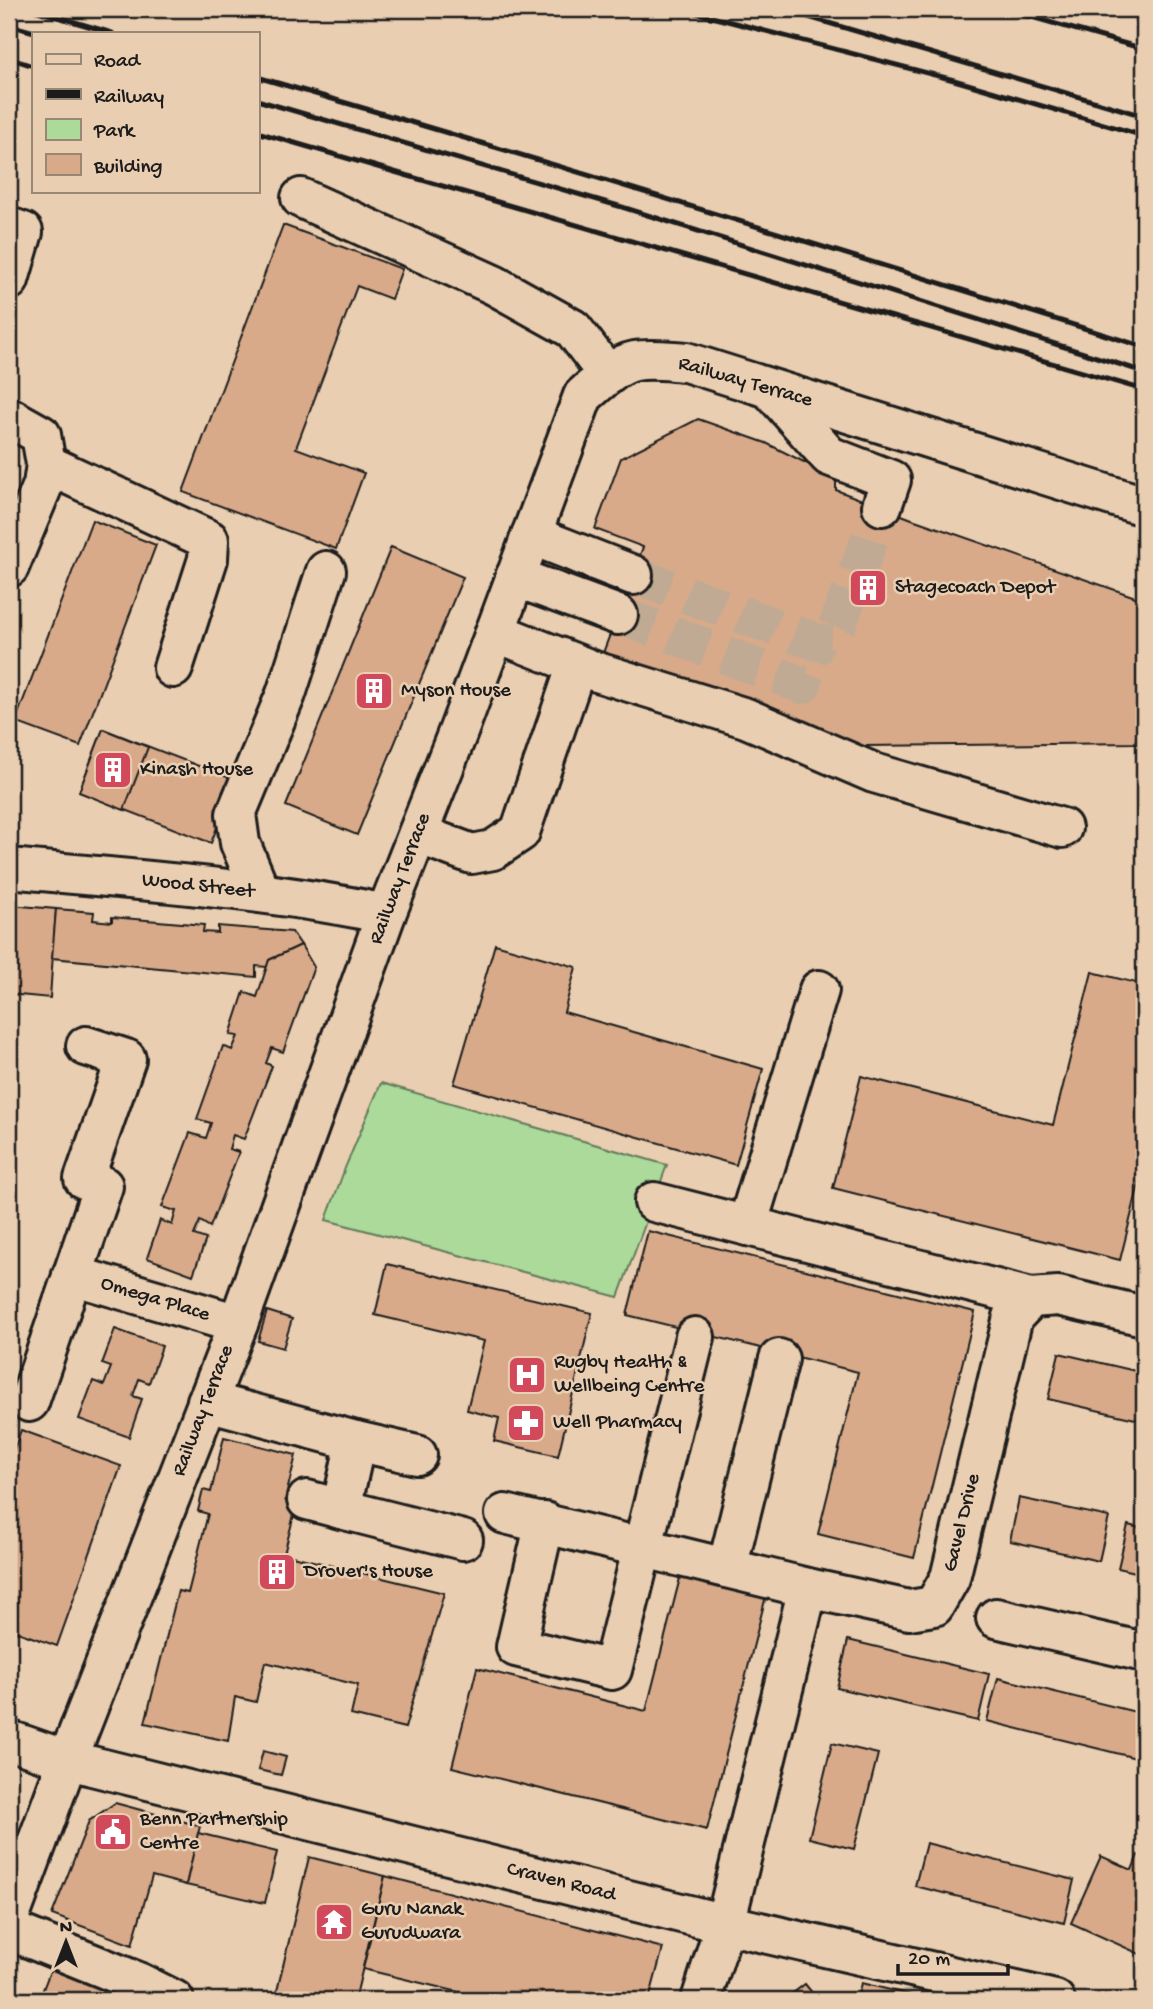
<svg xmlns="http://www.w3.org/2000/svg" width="1153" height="2009" font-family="'Gochi Hand',sans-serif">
	<rect width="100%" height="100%" fill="#eaceb1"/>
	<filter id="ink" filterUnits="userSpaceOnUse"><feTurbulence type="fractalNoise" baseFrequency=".0143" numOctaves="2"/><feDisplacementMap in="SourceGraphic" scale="14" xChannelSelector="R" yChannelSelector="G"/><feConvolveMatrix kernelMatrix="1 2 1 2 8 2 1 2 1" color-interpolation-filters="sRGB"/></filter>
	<g filter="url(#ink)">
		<path fill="#abda9a" stroke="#647b5b" stroke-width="2" d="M381,1083L667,1165L618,1297L326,1220L345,1168Z"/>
		<g fill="#d8aa8a" stroke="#1c1c1c" stroke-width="2">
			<path d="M283,225L402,269L391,299L357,286L296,448L364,473L336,549L183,492Z"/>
			<path d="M698,419L766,443L836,478V490L912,519L1144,600V711L1135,743L863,746L603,653L643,547L595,529L621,458Z"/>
			<path d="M92,520L156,545L80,746L15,722Z"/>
			<path d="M391,547L463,577L357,835L286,806Z"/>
			<path d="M103,729L235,780L211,843L79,792Z"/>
			<path d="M103,729L148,747L124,810L79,792Z"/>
			<path d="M9,905L56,909L50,998L9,994Z"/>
			<path d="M56,909L94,912L93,920L112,922V917L204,925L203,932L218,933V926L292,932L301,945L269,960L267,967L256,966V977L52,958Z"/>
			<path d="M495,944L576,967L564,1012L763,1069L736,1165L454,1084Z"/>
			<path d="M301,945L314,967L283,1052L272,1048L266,1063L272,1066L244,1139L233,1135L229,1149L239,1152L210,1227L200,1221L194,1235L206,1239L193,1275L147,1258L160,1220L172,1225L176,1211L162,1207L190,1133L206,1138L211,1123L197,1119L223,1046L232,1050L238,1036L230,1035L244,992L257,997L269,960Z"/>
			<path d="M1092,972L1144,985V1164L1120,1260L833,1188L861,1076L1053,1125Z"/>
			<path d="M648,1231L975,1312L914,1558L818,1534L858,1372L627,1315Z"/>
			<path d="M387,1264L592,1313L558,1456L494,1441L499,1418L467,1410L484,1341L375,1315Z"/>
			<path d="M267,1311L292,1319L283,1348L258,1341Z"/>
			<path d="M115,1329L162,1346L149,1383L139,1379L133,1396L142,1399L129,1437L79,1419L93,1381L104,1385L111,1367L102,1364Z"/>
			<path d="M1059,1353L1144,1373V1421L1048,1399Z"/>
			<path d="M21,1430L121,1466L57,1646L9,1629V1463Z"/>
			<path d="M224,1437L296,1455L285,1500L297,1503L284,1554L444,1593L405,1728L351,1715L358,1685L265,1662L256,1702L235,1697L228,1741L145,1723L178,1591L188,1593L208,1514L198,1511L203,1490L211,1492Z"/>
			<path d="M1019,1498L1109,1517L1099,1561L1010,1541Z"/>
			<path d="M1128,1525L1144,1529V1574L1118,1568Z"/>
			<path d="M681,1574L766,1596L707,1830L452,1767L477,1668L646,1711Z"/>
			<path d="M848,1640L989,1674L978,1721L837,1688Z"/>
			<path d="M998,1678L1144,1714V1726L1136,1758L987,1721Z"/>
			<path d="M832,1743L878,1754L854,1849L809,1838Z"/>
			<path d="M263,1751L286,1757L281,1775L258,1770Z"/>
			<path d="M115,1803L200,1826L186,1885L152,1876L132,1945L52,1915L89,1821Z"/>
			<path d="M198,1833L277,1852L265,1903L186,1885Z"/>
			<path d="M926,1843L1074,1880L1064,1923L915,1886Z"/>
			<path d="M1138,1855L1144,1858V1956L1071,1923L1101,1856L1132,1870Z"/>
			<path d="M309,1857L385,1876L355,2000L328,1994L326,2000H317L277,1991Z"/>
			<path d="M385,1876L663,1948L649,2000H492L363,1969Z"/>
			<path d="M52,1966L140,2000H39Z"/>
			<path d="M861,1983L932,2000H857Z"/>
			<path d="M805,1984L818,2000H784Z"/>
		</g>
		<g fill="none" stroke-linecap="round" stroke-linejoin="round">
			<g stroke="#c1aa93" stroke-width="38" stroke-dasharray="38 19" stroke-linecap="butt">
				<path d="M633,575L816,642L830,645L882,506"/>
				<path d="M618,615L674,635L802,685L816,642"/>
			</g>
			<g stroke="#1c1c1c" stroke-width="44">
				<g id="minor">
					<path d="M301,198L494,285L573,329L608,375"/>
					<path d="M9,227L23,232L9,280"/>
					<path d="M770,389L829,456L891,480L882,506"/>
					<path d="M9,417L41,435L46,464L43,485L9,567"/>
					<path d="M46,464L209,540L208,559L173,668"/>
					<path d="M531,535L633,575"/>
					<path d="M515,577L618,615"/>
					<path d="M495,632L594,671L746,718L874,773L1062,828"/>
					<path d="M418,834L472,854L493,850L520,832L577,665"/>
					<path d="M9,868C134,880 262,888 386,914"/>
					<path d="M261,893L240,843L236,814L286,694L326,571"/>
					<path d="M654,1202L1031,1298"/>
					<path d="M747,1226L819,990"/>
					<path d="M72,1275L238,1324"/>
					<path d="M207,1401L356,1441L417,1455"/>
					<path d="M29,1402L103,1186L84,1179L126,1059L86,1046"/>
					<path d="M307,1500L341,1509L356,1441"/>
					<path d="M341,1509L463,1540"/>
					<path d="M505,1514L808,1588"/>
					<path d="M545,1522L516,1647L612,1670L695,1337"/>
					<path d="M727,1568L779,1359"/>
					<path d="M996,1618L1144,1652"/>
					<path d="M9,1740L49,1754L92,1766L725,1924L1055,2000"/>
					<path d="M9,1919L68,1759L238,1324L386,914L458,732L583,396C597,384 615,365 635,361C651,358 669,361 686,362L1144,506"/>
					<path d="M9,1930L138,1982L174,2000"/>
					<path d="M701,2000L725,1924L808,1588L909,1610L934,1606L950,1578L1013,1317L1031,1298L1058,1296L1144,1316"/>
				</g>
			</g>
			<use href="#minor" stroke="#eaceb1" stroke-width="38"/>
			<g stroke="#1c1c1c" stroke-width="5">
				<path d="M31,9L112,33"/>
				<path d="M681,9L954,80L1144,136"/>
				<path d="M781,9L1144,116"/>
				<path d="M1003,9L1144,49"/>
				<path d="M9,25L38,33"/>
				<path d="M9,58L33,66"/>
				<path d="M257,77C554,163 849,254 1144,347"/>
				<path d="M257,100L622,207L1144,372"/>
				<path d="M257,132L1144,390"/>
			</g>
		</g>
	</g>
	<defs>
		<g id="building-square" transform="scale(2.0125)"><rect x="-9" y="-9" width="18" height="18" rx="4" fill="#d1495b" stroke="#eaceb1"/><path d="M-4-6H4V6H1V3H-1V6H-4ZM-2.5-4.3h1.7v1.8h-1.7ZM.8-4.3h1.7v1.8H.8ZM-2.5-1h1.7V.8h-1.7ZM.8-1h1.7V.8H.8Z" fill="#fff"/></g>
		<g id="hospital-square" transform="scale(2.0125)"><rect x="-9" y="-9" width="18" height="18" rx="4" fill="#d1495b" stroke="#eaceb1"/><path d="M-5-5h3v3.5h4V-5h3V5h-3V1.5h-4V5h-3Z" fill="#fff"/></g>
		<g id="pharmacy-square" transform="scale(2.0125)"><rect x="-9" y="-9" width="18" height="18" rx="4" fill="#d1495b" stroke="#eaceb1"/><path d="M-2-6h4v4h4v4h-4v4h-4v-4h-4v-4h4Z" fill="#fff"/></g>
		<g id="civic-square" transform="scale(2.0125)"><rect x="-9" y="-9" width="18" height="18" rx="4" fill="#d1495b" stroke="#eaceb1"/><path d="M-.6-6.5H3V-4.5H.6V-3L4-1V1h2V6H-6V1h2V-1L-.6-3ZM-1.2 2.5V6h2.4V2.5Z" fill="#fff"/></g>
		<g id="temple-square" transform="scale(2.0125)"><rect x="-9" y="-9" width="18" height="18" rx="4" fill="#d1495b" stroke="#eaceb1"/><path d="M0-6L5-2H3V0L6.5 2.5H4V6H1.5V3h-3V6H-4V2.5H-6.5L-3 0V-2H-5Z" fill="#fff"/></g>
	</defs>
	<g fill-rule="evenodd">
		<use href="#building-square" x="868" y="588"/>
		<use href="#building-square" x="374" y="691"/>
		<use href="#building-square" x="113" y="770"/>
		<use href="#hospital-square" x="527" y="1375"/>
		<use href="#pharmacy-square" x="526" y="1423"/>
		<use href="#building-square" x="277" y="1572"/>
		<use href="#civic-square" x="113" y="1832"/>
		<use href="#temple-square" x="334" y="1922"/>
	</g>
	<g text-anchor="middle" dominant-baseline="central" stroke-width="5" stroke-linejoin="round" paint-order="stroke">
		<g font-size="21" fill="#1c1c1c" stroke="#eaceb1">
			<text transform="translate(745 383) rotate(16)">Railway Terrace</text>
			<text transform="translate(401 879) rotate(-69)">Railway Terrace</text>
			<text transform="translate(198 887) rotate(6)">Wood Street</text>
			<text transform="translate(155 1300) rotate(17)">Omega Place</text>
			<text transform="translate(204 1411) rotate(-69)">Railway Terrace</text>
			<text transform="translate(963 1523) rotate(-76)">Gavel Drive</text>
			<text transform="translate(561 1883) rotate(14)">Craven Road</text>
		</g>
		<g font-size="21" fill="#1c1c1c" stroke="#eaceb1" text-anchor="start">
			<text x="895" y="588">Stagecoach Depot</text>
			<text x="401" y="691">Myson House</text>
			<text x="140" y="770">Kinash House</text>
			<text x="554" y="1363">Rugby Health &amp;<tspan x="554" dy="24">Wellbeing Centre</tspan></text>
			<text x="553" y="1423">Well Pharmacy</text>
			<text x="304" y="1572">Drover's House</text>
			<text x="140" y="1820">Benn Partnership<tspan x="140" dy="24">Centre</tspan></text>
			<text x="361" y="1910">Guru Nanak<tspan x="361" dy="24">Gurudwara</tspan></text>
		</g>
	</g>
	<rect width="1153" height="2009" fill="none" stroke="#eaceb1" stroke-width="35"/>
	<rect x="18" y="18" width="1118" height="1974" fill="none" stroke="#1c1c1c" stroke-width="2.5" filter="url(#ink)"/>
	<rect x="32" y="32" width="228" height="161" fill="#eaceb1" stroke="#988775" stroke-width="2"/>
	<rect x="46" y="54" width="35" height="10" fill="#eaceb1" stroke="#988775" stroke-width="2"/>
	<text x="94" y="66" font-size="21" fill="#1c1c1c">Road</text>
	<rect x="46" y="89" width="35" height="10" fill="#1c1c1c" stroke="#988775" stroke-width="2"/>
	<text x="94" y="102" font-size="21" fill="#1c1c1c">Railway</text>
	<rect x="46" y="119" width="35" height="21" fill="#abda9a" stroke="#988775" stroke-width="2"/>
	<text x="94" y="136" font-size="21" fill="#1c1c1c">Park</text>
	<rect x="46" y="154" width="35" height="21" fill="#d8aa8a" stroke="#988775" stroke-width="2"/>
	<text x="94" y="172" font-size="21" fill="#1c1c1c">Building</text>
	<g transform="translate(66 1942)" stroke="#eaceb1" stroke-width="5" paint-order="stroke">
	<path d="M0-5L12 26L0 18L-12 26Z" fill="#1c1c1c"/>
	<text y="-10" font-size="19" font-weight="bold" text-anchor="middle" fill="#1c1c1c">N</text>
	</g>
	<path d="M898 1964v10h110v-10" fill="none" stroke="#1c1c1c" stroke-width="3.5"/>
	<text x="908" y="1964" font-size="21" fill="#1c1c1c" stroke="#eaceb1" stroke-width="5" paint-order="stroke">20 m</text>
</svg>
